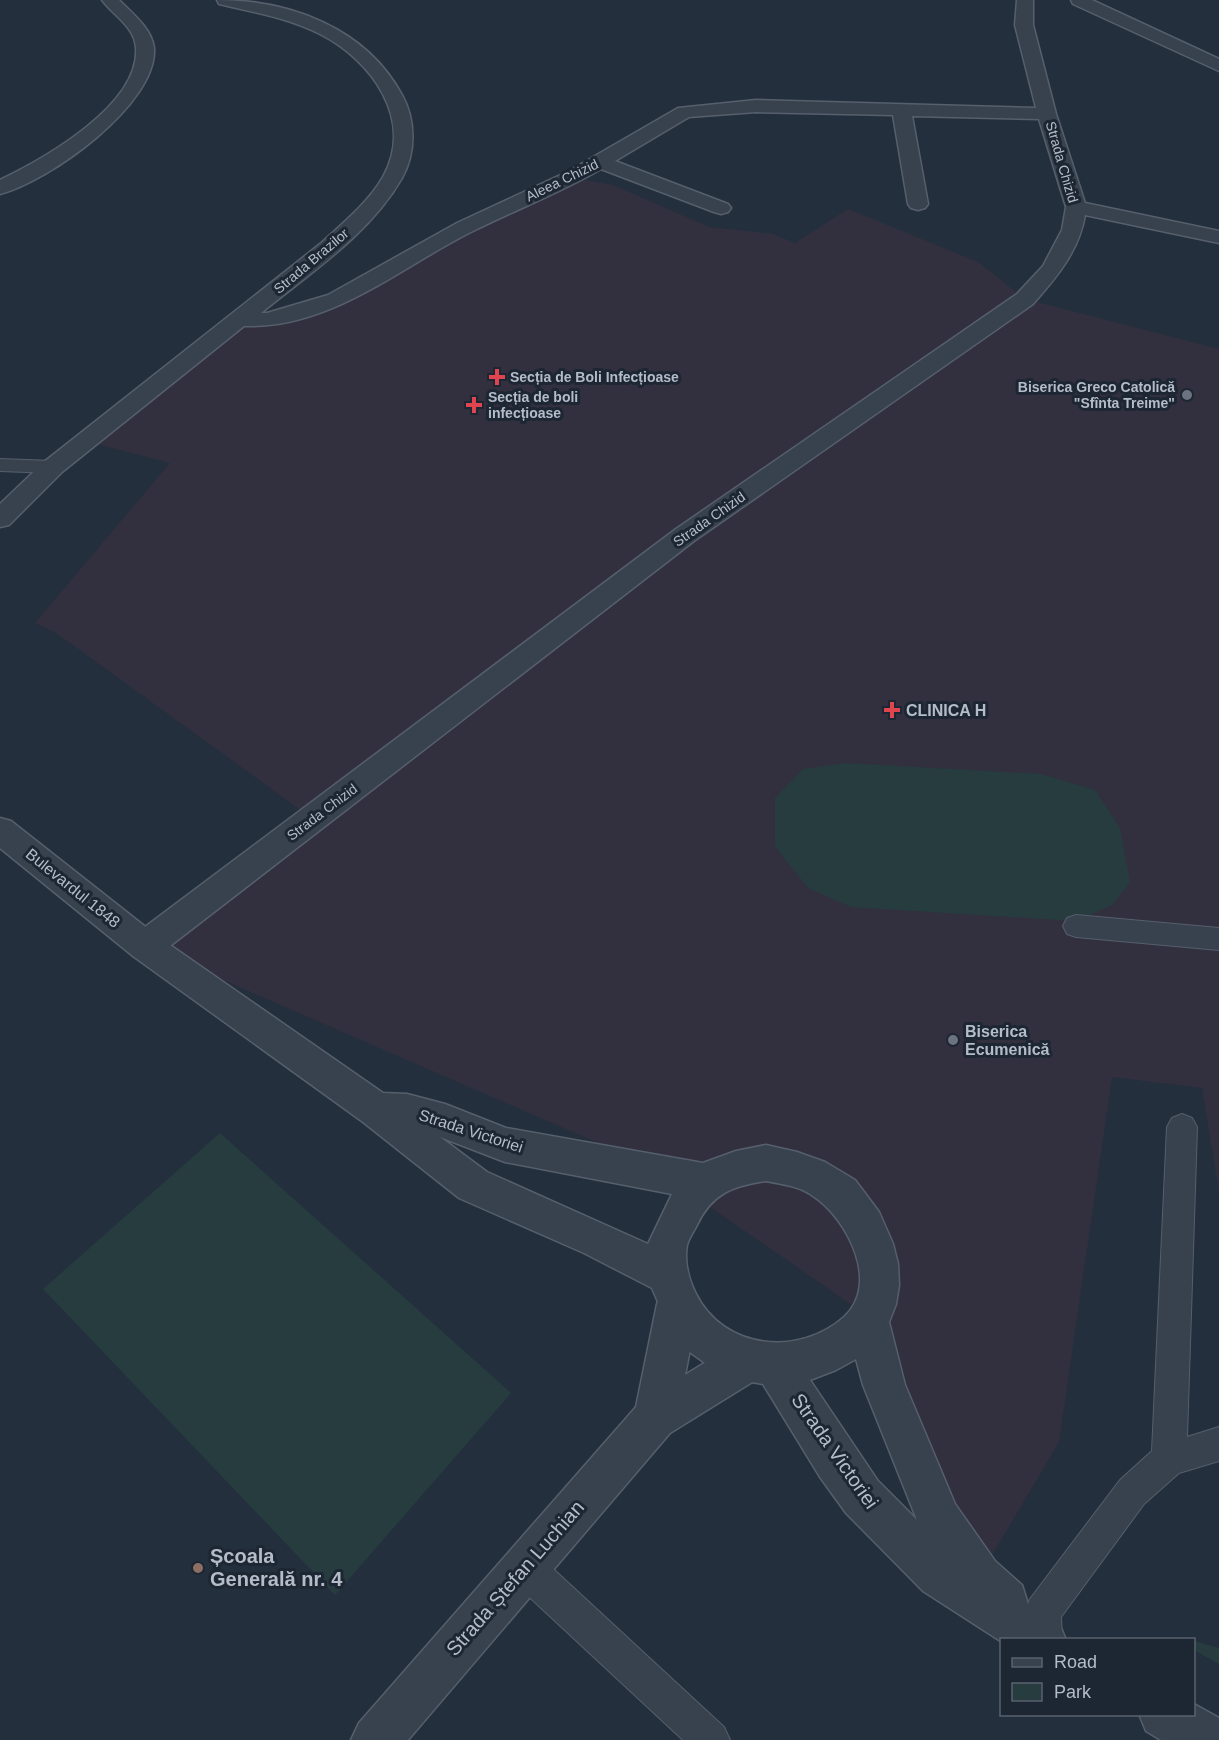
<svg xmlns="http://www.w3.org/2000/svg" width="1219" height="1740" font-family="Helvetica,sans-serif">
	<rect width="100%" height="100%" fill="#242f3e"/>
	<path fill="#32303f" d="M585,180L613,185L709,227L773,234L795,243L848,209L978,262L1025,299L1219,349V1192L1202,1088L1112,1077L1059,1442L979,1577L865,1314L651,1166L145,946L313,819L55,632L35,623L170,463L86,441L239,319L315,308L509,212Z"/>
	<g fill="#263c3f">
		<path d="M846,763L1041,774L1095,790L1120,828L1130,882L1112,905L1076,921L851,907L808,888L775,846V798L803,769Z"/>
		<path d="M220,1133L511,1393L335,1595L43,1289Z"/>
		<path d="M1194,1641L1219,1648V1664L1194,1650Z"/>
	</g>
	<g fill="none" stroke-linecap="round" stroke-linejoin="round">
		<g stroke="#565f6c" stroke-width="2">
			<g id="service">
				<path d="M0,459L53,461L60,463L63,467L60,471L53,473L0,471Z"/>
				<path d="M1076,915L1219,928V950L1076,937L1067,934L1063,926L1067,918Z"/>
				<path d="M1182,1114L1192,1118L1197,1127L1187,1437L1219,1427V1461L1179,1473L1144,1504L1061,1617L1062,1640H1026L1025,1612L1030,1599L1120,1480L1152,1451L1167,1127L1172,1118Z"/>
				<path d="M524,1549L537,1554L724,1727L730,1740H683L511,1580L506,1567L511,1554Z"/>
			</g>
		</g>
		<g stroke="#565f6c" stroke-width="3">
			<g id="minor">
				<path d="M102,0H119C132,13 152,29 154,48C158,104 48,182 0,194V180C44,159 140,105 136,48C135,27 113,15 102,0Z"/>
				<path d="M217,0C290,0 366,28 402,95C416,120 416,153 402,178C370,234 310,273 261,313H267L328,295L457,223L569,171L678,108L756,100L1036,108L1015,25L1017,0H1033V25L1056,114L1085,203L1219,231V243L1085,215C1079,251 1056,278 1033,304L694,541L157,956L145,960L133,956L128,946L133,936L676,529L1017,294L1043,266L1062,230L1066,207L1039,119L912,116L928,204L925,208L918,210L911,208L908,204L893,115L756,112L689,117L615,161L728,204L731,208L728,212L721,214L714,212L601,169C560,193 515,210 473,231C400,267 331,329 244,326L62,472L9,525L0,527V504L44,462L320,244C342,224 368,203 383,177C415,119 371,60 320,34C289,18 253,12 219,4Z"/>
				<path d="M1071,0H1092L1219,59V71L1073,4Z"/>
				<path d="M678,1284L693,1290L699,1304L685,1375L732,1346L747,1340L762,1346L768,1361L762,1376L670,1433L408,1740H351L359,1723L636,1407L657,1304L663,1290Z"/>
			</g>
		</g>
		<g stroke="#565f6c" stroke-width="3">
			<g id="tertiary">
				<path d="M0,818L11,821L157,936L383,1093L407,1094L445,1104L506,1128L703,1163L736,1151L766,1145L797,1152L825,1162L855,1180L879,1212L893,1244L898,1264L899,1285L896,1304L889,1322L905,1385L955,1504L995,1561L1022,1585L1028,1604L1059,1623L1066,1640H1002V1642L923,1591L846,1513L820,1477L763,1384L746,1381L708,1365L687,1350L670,1330L652,1288L584,1253L459,1198L363,1122L133,956L0,848ZM440,1137L505,1162L672,1194L648,1244L487,1172ZM766,1181C782,1184 800,1186 813,1196C847,1218 881,1284 844,1317C799,1357 724,1350 696,1294C689,1280 684,1262 687,1245C689,1238 694,1231 697,1225C712,1193 733,1186 766,1181ZM856,1359L863,1385L917,1520L878,1481L810,1380L836,1370Z"/>
				<path d="M1194,1704L1219,1718V1740H1161L1146,1731L1139,1714H1194Z"/>
			</g>
		</g>
		<use href="#service" fill="#38414e" fill-rule="evenodd"/>
		<use href="#minor" fill="#38414e" fill-rule="evenodd"/>
		<use href="#tertiary" fill="#38414e" fill-rule="evenodd"/>
	</g>
	<g fill="#e0444e" stroke="#1d2633" stroke-width="2">
		<path d="M494 368h6v6h6v6h-6v6h-6v-6h-6v-6h6z"/>
		<path d="M471 396h6v6h6v6h-6v6h-6v-6h-6v-6h6z"/>
		<path d="M889 701h6v6h6v6h-6v6h-6v-6h-6v-6h6z"/>
	</g>
	<g fill="#6b7280" stroke="#1d2633" stroke-width="2">
		<circle cx="1187" cy="395" r="6"/>
		<circle cx="953" cy="1040" r="6"/>
	</g>
	<circle fill="#8d6e63" stroke="#1d2633" stroke-width="2" cx="198" cy="1568" r="6"/>
	<g text-anchor="middle" dominant-baseline="central" stroke-width="6" stroke-linejoin="round" paint-order="stroke">
		<g font-size="14" fill="#b4bcc9" stroke="#1d2633">
			<text transform="translate(1062 162) rotate(74)">Strada Chizid</text>
			<text transform="translate(562 180) rotate(-26)">Aleea Chizid</text>
			<text transform="translate(311 261) rotate(-40)">Strada Brazilor</text>
			<text transform="translate(709 519) rotate(-35)">Strada Chizid</text>
			<text transform="translate(322 812) rotate(-37)">Strada Chizid</text>
		</g>
		<g font-size="14" font-weight="bold" fill="#b4bcc9" stroke="#1d2633" text-anchor="start">
			<text x="510" y="377">Secția de Boli Infecțioase</text>
			<text x="1175" y="387" text-anchor="end">Biserica Greco Catolică<tspan x="1175" dy="16">"Sfînta Treime"</tspan></text>
			<text x="488" y="397">Secția de boli<tspan x="488" dy="16">infecțioase</tspan></text>
		</g>
		<g font-size="16" font-weight="bold" fill="#b4bcc9" stroke="#1d2633" text-anchor="start">
			<text x="906" y="710">CLINICA H</text>
			<text x="965" y="1031">Biserica<tspan x="965" dy="18">Ecumenică</tspan></text>
		</g>
		<g font-size="16" fill="#b4bcc9" stroke="#1d2633">
			<text transform="translate(73 888) rotate(39)">Bulevardul 1848</text>
			<text transform="translate(471 1131) rotate(18)">Strada Victoriei</text>
		</g>
		<g font-size="20" fill="#b4bcc9" stroke="#1d2633">
			<text transform="translate(835 1451) rotate(55)">Strada Victoriei</text>
			<text transform="translate(515 1578) rotate(-49)">Strada Ștefan Luchian</text>
		</g>
		<g font-size="20" font-weight="bold" fill="#b4bcc9" stroke="#1d2633" text-anchor="start">
			<text x="210" y="1556">Școala<tspan x="210" dy="23">Generală nr. 4</tspan></text>
		</g>
	</g>
	<rect x="1000" y="1638" width="195" height="78" fill="#1d2633" stroke="#59626f" stroke-width="1.5"/>
	<rect x="1012" y="1658" width="30" height="9" fill="#38414e" stroke="#59626f" stroke-width="1.5"/>
	<text x="1054" y="1668" font-size="18" fill="#b4bcc9">Road</text>
	<rect x="1012" y="1683" width="30" height="18" fill="#263c3f" stroke="#59626f" stroke-width="1.5"/>
	<text x="1054" y="1698" font-size="18" fill="#b4bcc9">Park</text>
</svg>
